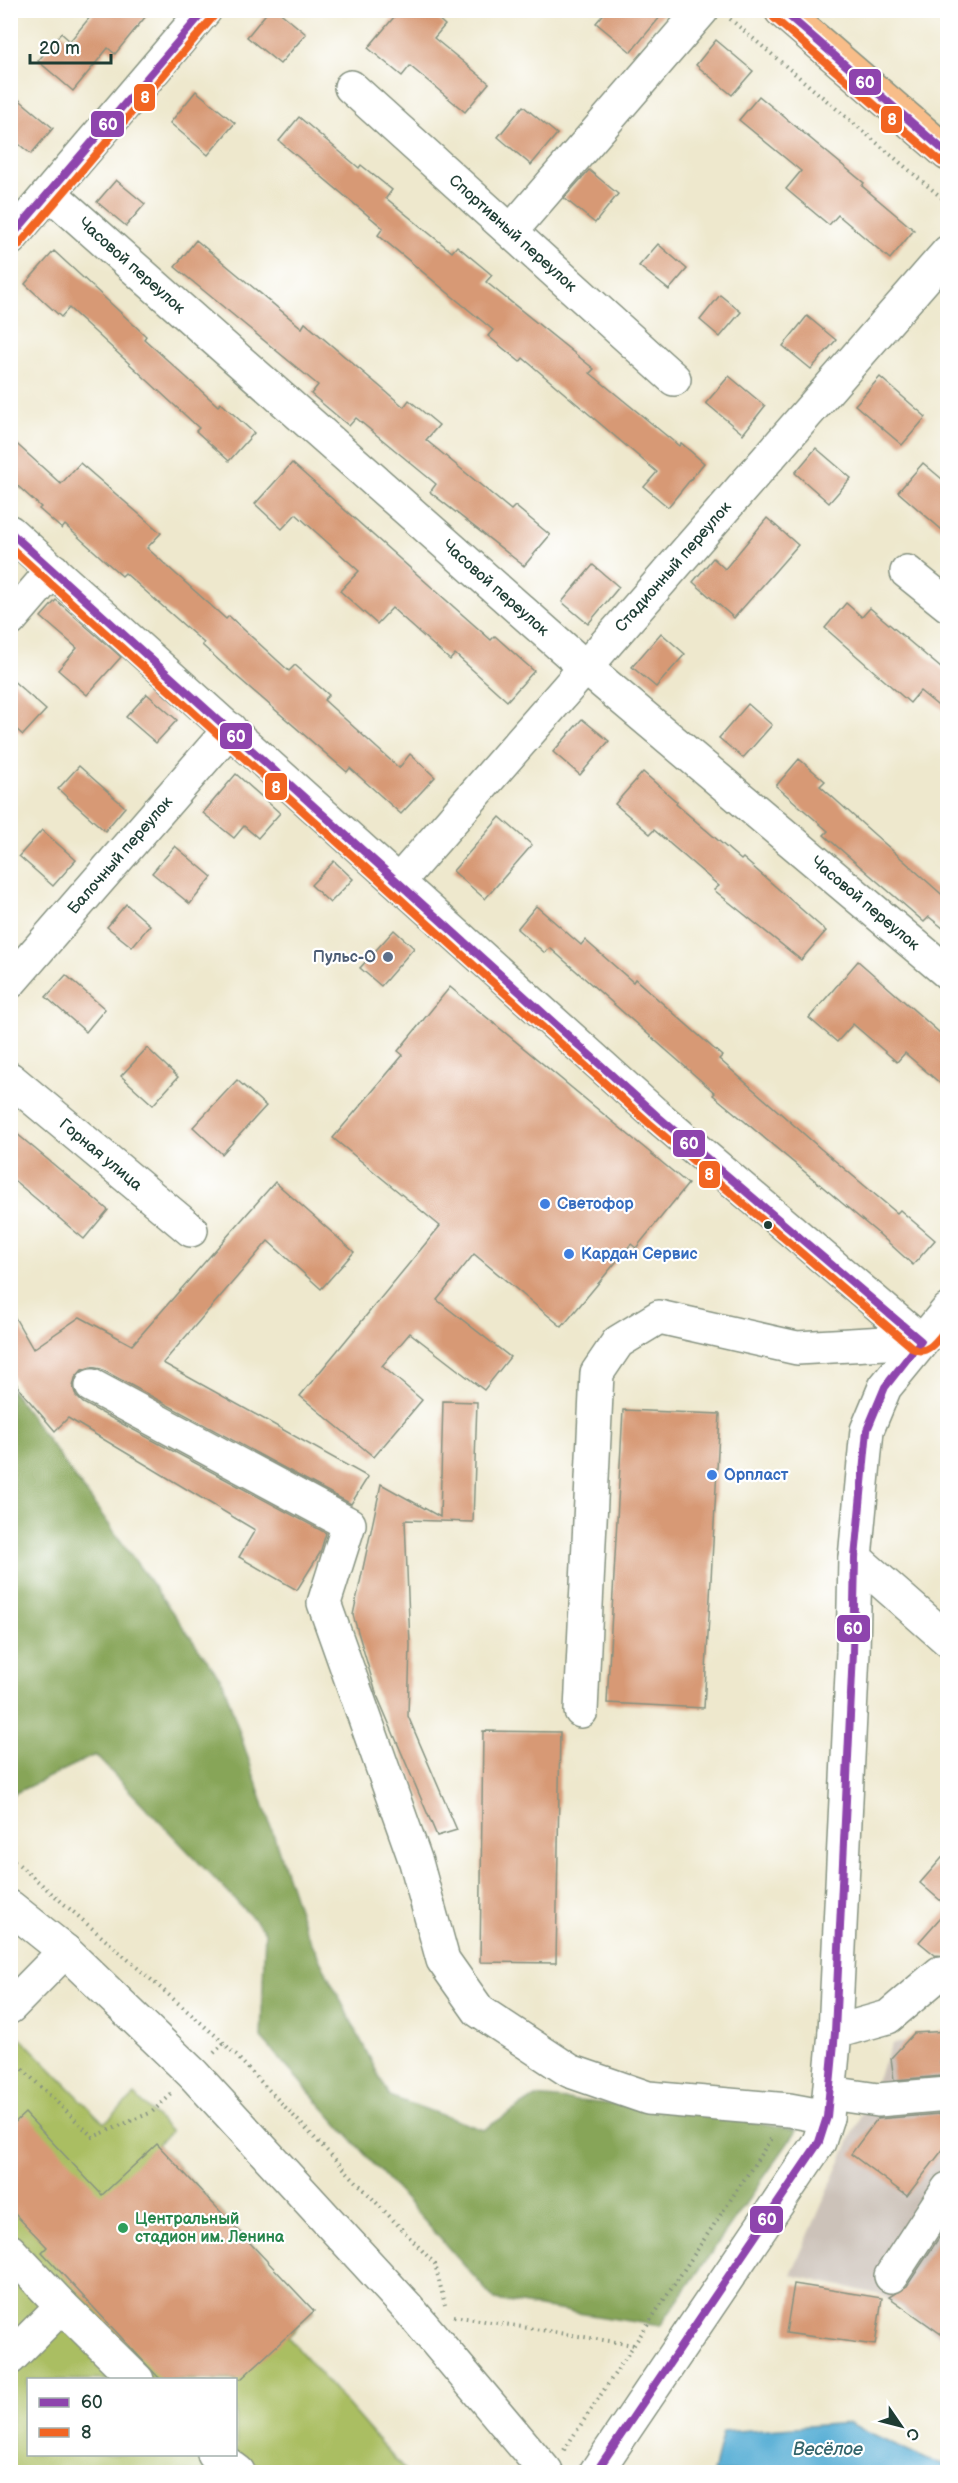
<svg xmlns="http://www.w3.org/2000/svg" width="958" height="2483" font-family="'Balsamiq Sans',sans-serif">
	<rect width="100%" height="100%" fill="#fff"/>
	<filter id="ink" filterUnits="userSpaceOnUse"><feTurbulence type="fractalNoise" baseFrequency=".0167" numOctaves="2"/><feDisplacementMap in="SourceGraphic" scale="12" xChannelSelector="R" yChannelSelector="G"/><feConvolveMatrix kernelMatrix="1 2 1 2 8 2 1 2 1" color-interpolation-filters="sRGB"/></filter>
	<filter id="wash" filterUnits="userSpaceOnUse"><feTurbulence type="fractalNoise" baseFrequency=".008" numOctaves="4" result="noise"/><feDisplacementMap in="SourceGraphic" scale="24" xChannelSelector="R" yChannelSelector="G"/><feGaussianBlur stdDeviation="1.35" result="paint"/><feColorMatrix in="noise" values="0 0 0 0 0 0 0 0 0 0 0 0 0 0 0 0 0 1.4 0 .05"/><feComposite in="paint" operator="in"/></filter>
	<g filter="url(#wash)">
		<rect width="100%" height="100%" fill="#eee8cd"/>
		<path fill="#ccc2b9" d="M947,2036V2342L882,2295L791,2275L892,2044Z"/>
		<path fill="#aabe62" stroke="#647e4b" stroke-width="1.5" fill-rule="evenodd" d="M10,2027L104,2123L135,2095L171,2132L157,2144L314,2311L288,2337L406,2472H11ZM28,2380H236V2454H28Z"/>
		<path fill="#87a558" stroke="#537146" stroke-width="1.5" d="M10,1388L223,1682L305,1930L389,2096L483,2130L535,2097L676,2110L797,2130L660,2326L495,2300L261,2038L265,1931L95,1755L11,1795Z"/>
		<path fill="#59afd5" stroke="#3c7684" stroke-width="1.5" d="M849,2423L928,2460L947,2465V2472H713L723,2432Z"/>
		<g id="blocks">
			<g fill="#d79975">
				<path d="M96,10H151L115,54L108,48L73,91L38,61L61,33L70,41Z"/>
				<path d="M269,10H277L306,34L280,64L247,37Z"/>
				<path d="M400,10H428L445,25L434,38L489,83L465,112L410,66L402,76L368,48Z"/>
				<path d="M607,10H666L631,52L596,23Z"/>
				<path d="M716,40L753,71L732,95L696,65Z"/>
				<path d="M196,91L235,123L208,155L170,123Z"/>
				<path d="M10,92L53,128L31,154L10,137Z"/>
				<path d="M759,96L864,183L862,186L914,230L890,259L838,215L829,225L786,189L801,171L739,120Z"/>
				<path d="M523,106L557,134L531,165L498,137Z"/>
				<path d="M299,117L359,168L361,165L392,190L386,198L452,252L457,246L492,275L486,282L594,369L590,373L679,446L681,443L704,463L668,507L644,487L657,472L523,358L520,362L488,336L493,330L378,235L383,228L279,141Z"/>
				<path d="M589,170L618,194L595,223L564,198Z"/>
				<path d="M116,180L145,204L126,226L97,202Z"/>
				<path d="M196,240L302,328L305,323L404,407L409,400L439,425L426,440L511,510L515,506L550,535L524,566L430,492L436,484L356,418L349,426L311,394L318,385L175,267Z"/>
				<path d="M658,244L687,269L669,290L639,266Z"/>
				<path d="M54,251L146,336L144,339L218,406L221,403L254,433L229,461L196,431L199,428L69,308L61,317L25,284Z"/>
				<path d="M720,295L741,312L720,337L700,320Z"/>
				<path d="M807,316L836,340L811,369L783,346Z"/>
				<path d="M729,376L765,406L743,434L706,403Z"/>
				<path d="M880,377L926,417L902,445L855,405Z"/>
				<path d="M10,438L61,484L80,463L161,533L147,548L226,619L229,616L289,671L295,665L329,695L324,700L399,768L410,754L435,777L401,814L350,768L347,772L234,674L202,645L204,643L125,573L122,576L65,525L62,529L39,509L41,507L10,479Z"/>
				<path d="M816,448L851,478L829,503L795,473Z"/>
				<path d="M292,463L491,640L495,636L534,671L507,701L455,654L450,660L392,608L377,624L340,591L359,571L296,514L282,529L255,504Z"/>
				<path d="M923,463L948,484V535L898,492Z"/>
				<path d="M767,518L798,545L734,618L693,582L713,558L725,569Z"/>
				<path d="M593,565L619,587L588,624L562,602Z"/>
				<path d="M56,600L121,657L87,695L58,670L77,648L41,617Z"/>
				<path d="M846,603L862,617L870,608L948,674V714L920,691L910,703L825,628Z"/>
				<path d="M661,633L685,654L656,687L632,667Z"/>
				<path d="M10,678L46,710L23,735L10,724Z"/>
				<path d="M147,694L177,720L156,743L126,717Z"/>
				<path d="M748,704L772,725L743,758L719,738Z"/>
				<path d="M582,719L609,741L580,775L553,752Z"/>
				<path d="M799,759L825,781L820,786L948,900V932L929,917L924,922L824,835L828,831L776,786Z"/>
				<path d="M79,766L125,807L105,831L58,789Z"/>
				<path d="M643,772L677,802L676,804L741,860L743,858L826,931L801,960L714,890L719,886L654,830L650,834L615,804Z"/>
				<path d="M236,774L280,813L258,838L244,826L234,838L203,813Z"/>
				<path d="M500,817L532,845L485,899L453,871Z"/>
				<path d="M42,830L76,860L53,886L19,856Z"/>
				<path d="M175,846L212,877L190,904L152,873Z"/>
				<path d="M334,861L353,879L330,903L311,885Z"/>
				<path d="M126,904L150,925L132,947L107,927Z"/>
				<path d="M536,906L581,945L585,940L633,982L635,979L722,1056L719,1059L821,1149L897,1213L900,1210L935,1240L913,1265L879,1234L713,1095L715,1093L550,948L545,953L517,929Z"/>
				<path d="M394,930L414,948L381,986L360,968Z"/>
				<path d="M858,961L948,1040V1090L905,1053L897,1062L853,1024L837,1042L809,1018Z"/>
				<path d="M66,975L105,1009L86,1032L46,997Z"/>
				<path d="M450,987L688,1184L636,1248L631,1244L562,1327L474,1254L437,1300L510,1357L484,1390L410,1333L382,1366L422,1400L374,1457L300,1396L440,1226L333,1138L403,1055L398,1051Z"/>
				<path d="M147,1048L178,1077L153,1105L121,1076Z"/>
				<path d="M237,1080L266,1106L222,1154L193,1127Z"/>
				<path d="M10,1128L108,1210L84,1239L10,1177Z"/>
				<path d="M275,1182L354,1252L321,1289L268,1241L163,1363L368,1477L351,1504L101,1369L91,1367L82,1370L75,1378L73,1387L76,1396L83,1403L326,1533L320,1553L297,1590L239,1557L255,1530L68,1418L55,1431L20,1390L10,1372V1309L33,1349L80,1317L132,1345Z"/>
				<path d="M443,1401L477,1402L473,1522L405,1520L410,1645L408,1716L457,1830L437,1836L376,1693L353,1615L381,1484L440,1517Z"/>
				<path d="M623,1410L720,1414L704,1708L607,1703Z"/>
				<path d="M483,1731L560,1732L556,1963L480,1962Z"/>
				<path d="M948,1851V1907L920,1883Z"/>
				<path d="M948,1909V1956L935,1955L919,1942Z"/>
				<path d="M948,2031V2061L940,2062L942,2076L894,2080L891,2058L914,2033Z"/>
				<path d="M25,2113L102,2195L157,2144L314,2311L241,2379H160L42,2252L47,2247L10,2209V2127Z"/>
				<path d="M939,2114L948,2120V2143L907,2196L851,2154L877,2119Z"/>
				<path d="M948,2224V2339L889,2297L907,2286Z"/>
				<path d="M794,2284L882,2298L875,2345L786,2333Z"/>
			</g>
		</g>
	</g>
	<g filter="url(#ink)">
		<use href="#blocks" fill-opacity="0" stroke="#869280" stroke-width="1.5"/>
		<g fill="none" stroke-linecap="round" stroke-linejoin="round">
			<g stroke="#869280" stroke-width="36">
				<g id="minor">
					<path id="s1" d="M351,87L674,379"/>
					<path id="s2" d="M51,194L586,668L948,973"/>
					<path d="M512,230L702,10"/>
					<path d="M10,239L205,10"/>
					<path d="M10,532L656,1115L921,1341"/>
					<path d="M907,572L948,605"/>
					<path d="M10,620L53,570"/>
					<path id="s3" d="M399,881L948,252"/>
					<path id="s4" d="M10,982L230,729"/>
					<path id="s5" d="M10,1079L191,1230"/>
					<path d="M92,1386L349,1524L324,1603L416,1862L443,1960L479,2011L570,2071L648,2098L789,2110L827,2117"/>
					<path d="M855,1558L948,1640"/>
					<path d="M581,1711L597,1373L618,1342L659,1317L797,1348L921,1341"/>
					<path d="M10,1907L65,1951L193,2074L408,2308L546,2472"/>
					<path d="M10,2007L65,1951"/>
					<path d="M835,2032L888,2017L940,1973"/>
					<path d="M830,2093L878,2100L948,2094"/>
					<path d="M10,2251L62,2306L10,2358"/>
					<path d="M891,2276L948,2189"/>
					<path d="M62,2306L137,2380"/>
					<path d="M214,2454L238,2472"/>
					<path d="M596,2472L819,2142L827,2117L835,2032L853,1652L855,1558L867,1430L885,1387L948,1310"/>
				</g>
			</g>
			<g stroke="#869280" stroke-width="36">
				<path id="major" d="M781,10L948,154"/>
			</g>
			<g stroke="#869280" stroke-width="4" stroke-dasharray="1.5 4.5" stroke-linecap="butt">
				<path d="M730,19L948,203"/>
				<path d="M10,1857L224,2043L435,2264L445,2305"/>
				<path d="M214,2053L224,2043"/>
				<path d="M10,2057L93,2137L152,2112L172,2094"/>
				<path d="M454,2316L634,2345"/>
				<path d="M564,2450L771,2139"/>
			</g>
			<use href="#minor" stroke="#fff" stroke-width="33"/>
			<use href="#major" stroke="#f8bd89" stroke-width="33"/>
			<g stroke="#fff" stroke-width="12">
				<g id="bus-1">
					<path d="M782,10L948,154"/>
					<path d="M10,238L205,10"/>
					<path d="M10,532L656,1115L921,1341L885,1387L867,1430L855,1558L853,1652L835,2032L827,2117L819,2142L596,2472"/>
				</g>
			</g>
			<g stroke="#fff" stroke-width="12">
				<g id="bus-2">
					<path d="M774,18L941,162"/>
					<path d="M18,246L213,17"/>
					<path d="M10,547L649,1123L914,1349C929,1356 939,1337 948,1327"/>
				</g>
			</g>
			<use href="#bus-1" stroke="#8e44ad" stroke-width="8"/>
			<use href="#bus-2" stroke="#f26522" stroke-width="8"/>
		</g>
	</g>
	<circle fill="#5c6f8a" stroke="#fff" stroke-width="2" cx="388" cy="957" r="6"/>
	<g fill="#3f7fe0" stroke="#fff" stroke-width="2">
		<circle cx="545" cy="1204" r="6"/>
		<circle cx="569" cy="1254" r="6"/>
		<circle cx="712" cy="1475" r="6"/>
	</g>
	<circle fill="#1f3d34" stroke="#fff" stroke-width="2" cx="768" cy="1225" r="5"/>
	<circle fill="#2e9e5b" stroke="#fff" stroke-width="2" cx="123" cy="2228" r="6"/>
	<g text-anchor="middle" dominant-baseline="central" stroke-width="4.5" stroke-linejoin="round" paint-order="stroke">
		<g font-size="16" fill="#1f3d34" stroke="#fff">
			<text stroke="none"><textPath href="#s1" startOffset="218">Спортивный переулок</textPath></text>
			<text stroke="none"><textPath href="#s2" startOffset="108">Часовой переулок</textPath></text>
			<text stroke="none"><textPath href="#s3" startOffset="417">Стадионный переулок</textPath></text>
			<text stroke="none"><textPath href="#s2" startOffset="594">Часовой переулок</textPath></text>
			<text stroke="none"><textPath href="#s4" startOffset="168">Балочный переулок</textPath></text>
			<text stroke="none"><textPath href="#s2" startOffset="1080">Часовой переулок</textPath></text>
			<text stroke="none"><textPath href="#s5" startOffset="118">Горная улица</textPath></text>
		</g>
		<g font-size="16" font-weight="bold" fill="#4e5e75" stroke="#fff" text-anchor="end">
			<text x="376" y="957">Пульс-О</text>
		</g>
		<g font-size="16" font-weight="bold" fill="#366cbe" stroke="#fff" text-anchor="start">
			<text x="557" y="1204">Светофор</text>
			<text x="581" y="1254">Кардан Сервис</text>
			<text x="724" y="1475">Орпласт</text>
		</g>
		<g font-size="16" font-weight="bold" fill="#27864d" stroke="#fff" text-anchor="start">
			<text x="135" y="2219">Центральный<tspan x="135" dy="18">стадион им. Ленина</tspan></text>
		</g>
		<g font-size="18" font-style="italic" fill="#33656c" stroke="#fff">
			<text x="828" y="2449">Весёлое</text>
		</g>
	</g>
	<g stroke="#fff" stroke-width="2">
		<rect x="848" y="68" width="34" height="28" rx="6" fill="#8e44ad"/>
		<rect x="133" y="83" width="23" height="29" rx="6" fill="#f26522"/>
		<rect x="880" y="105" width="23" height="29" rx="6" fill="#f26522"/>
		<rect x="90" y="110" width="35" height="28" rx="6" fill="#8e44ad"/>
		<rect x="219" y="722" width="34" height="28" rx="6" fill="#8e44ad"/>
		<rect x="264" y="772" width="24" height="29" rx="6" fill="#f26522"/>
		<rect x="672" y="1129" width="34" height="29" rx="6" fill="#8e44ad"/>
		<rect x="698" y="1160" width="23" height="29" rx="6" fill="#f26522"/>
		<rect x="836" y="1614" width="35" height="29" rx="6" fill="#8e44ad"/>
		<rect x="749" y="2205" width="35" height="29" rx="6" fill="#8e44ad"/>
	</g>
	<g font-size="16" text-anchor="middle" font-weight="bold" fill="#fff">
		<text x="865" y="88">60</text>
		<text x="145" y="103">8</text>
		<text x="892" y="125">8</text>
		<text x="108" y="130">60</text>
		<text x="236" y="742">60</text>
		<text x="276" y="793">8</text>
		<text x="689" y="1149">60</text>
		<text x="709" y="1180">8</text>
		<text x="853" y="1634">60</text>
		<text x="767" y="2225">60</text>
	</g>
	<rect width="958" height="2483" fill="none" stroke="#fff" stroke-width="36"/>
	<rect x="27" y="2378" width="210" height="78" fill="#ffffff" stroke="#a5b1ae" stroke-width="1.5"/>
	<rect x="39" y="2398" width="30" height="9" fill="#8e44ad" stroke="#a5b1ae" stroke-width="1.5"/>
	<text x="81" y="2408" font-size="18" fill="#1f3d34">60</text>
	<rect x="39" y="2428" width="30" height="9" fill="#f26522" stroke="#a5b1ae" stroke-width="1.5"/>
	<text x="81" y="2438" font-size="18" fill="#1f3d34">8</text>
	<g transform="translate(901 2426) rotate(125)" stroke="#ffffff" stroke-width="4.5" paint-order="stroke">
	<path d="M0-4.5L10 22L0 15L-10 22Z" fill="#1f3d34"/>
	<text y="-9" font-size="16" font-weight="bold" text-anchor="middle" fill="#1f3d34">С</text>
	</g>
	<path d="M30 54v9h81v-9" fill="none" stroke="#1f3d34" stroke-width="3"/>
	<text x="39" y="54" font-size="18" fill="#1f3d34" stroke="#ffffff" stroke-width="4.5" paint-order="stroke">20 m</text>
</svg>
